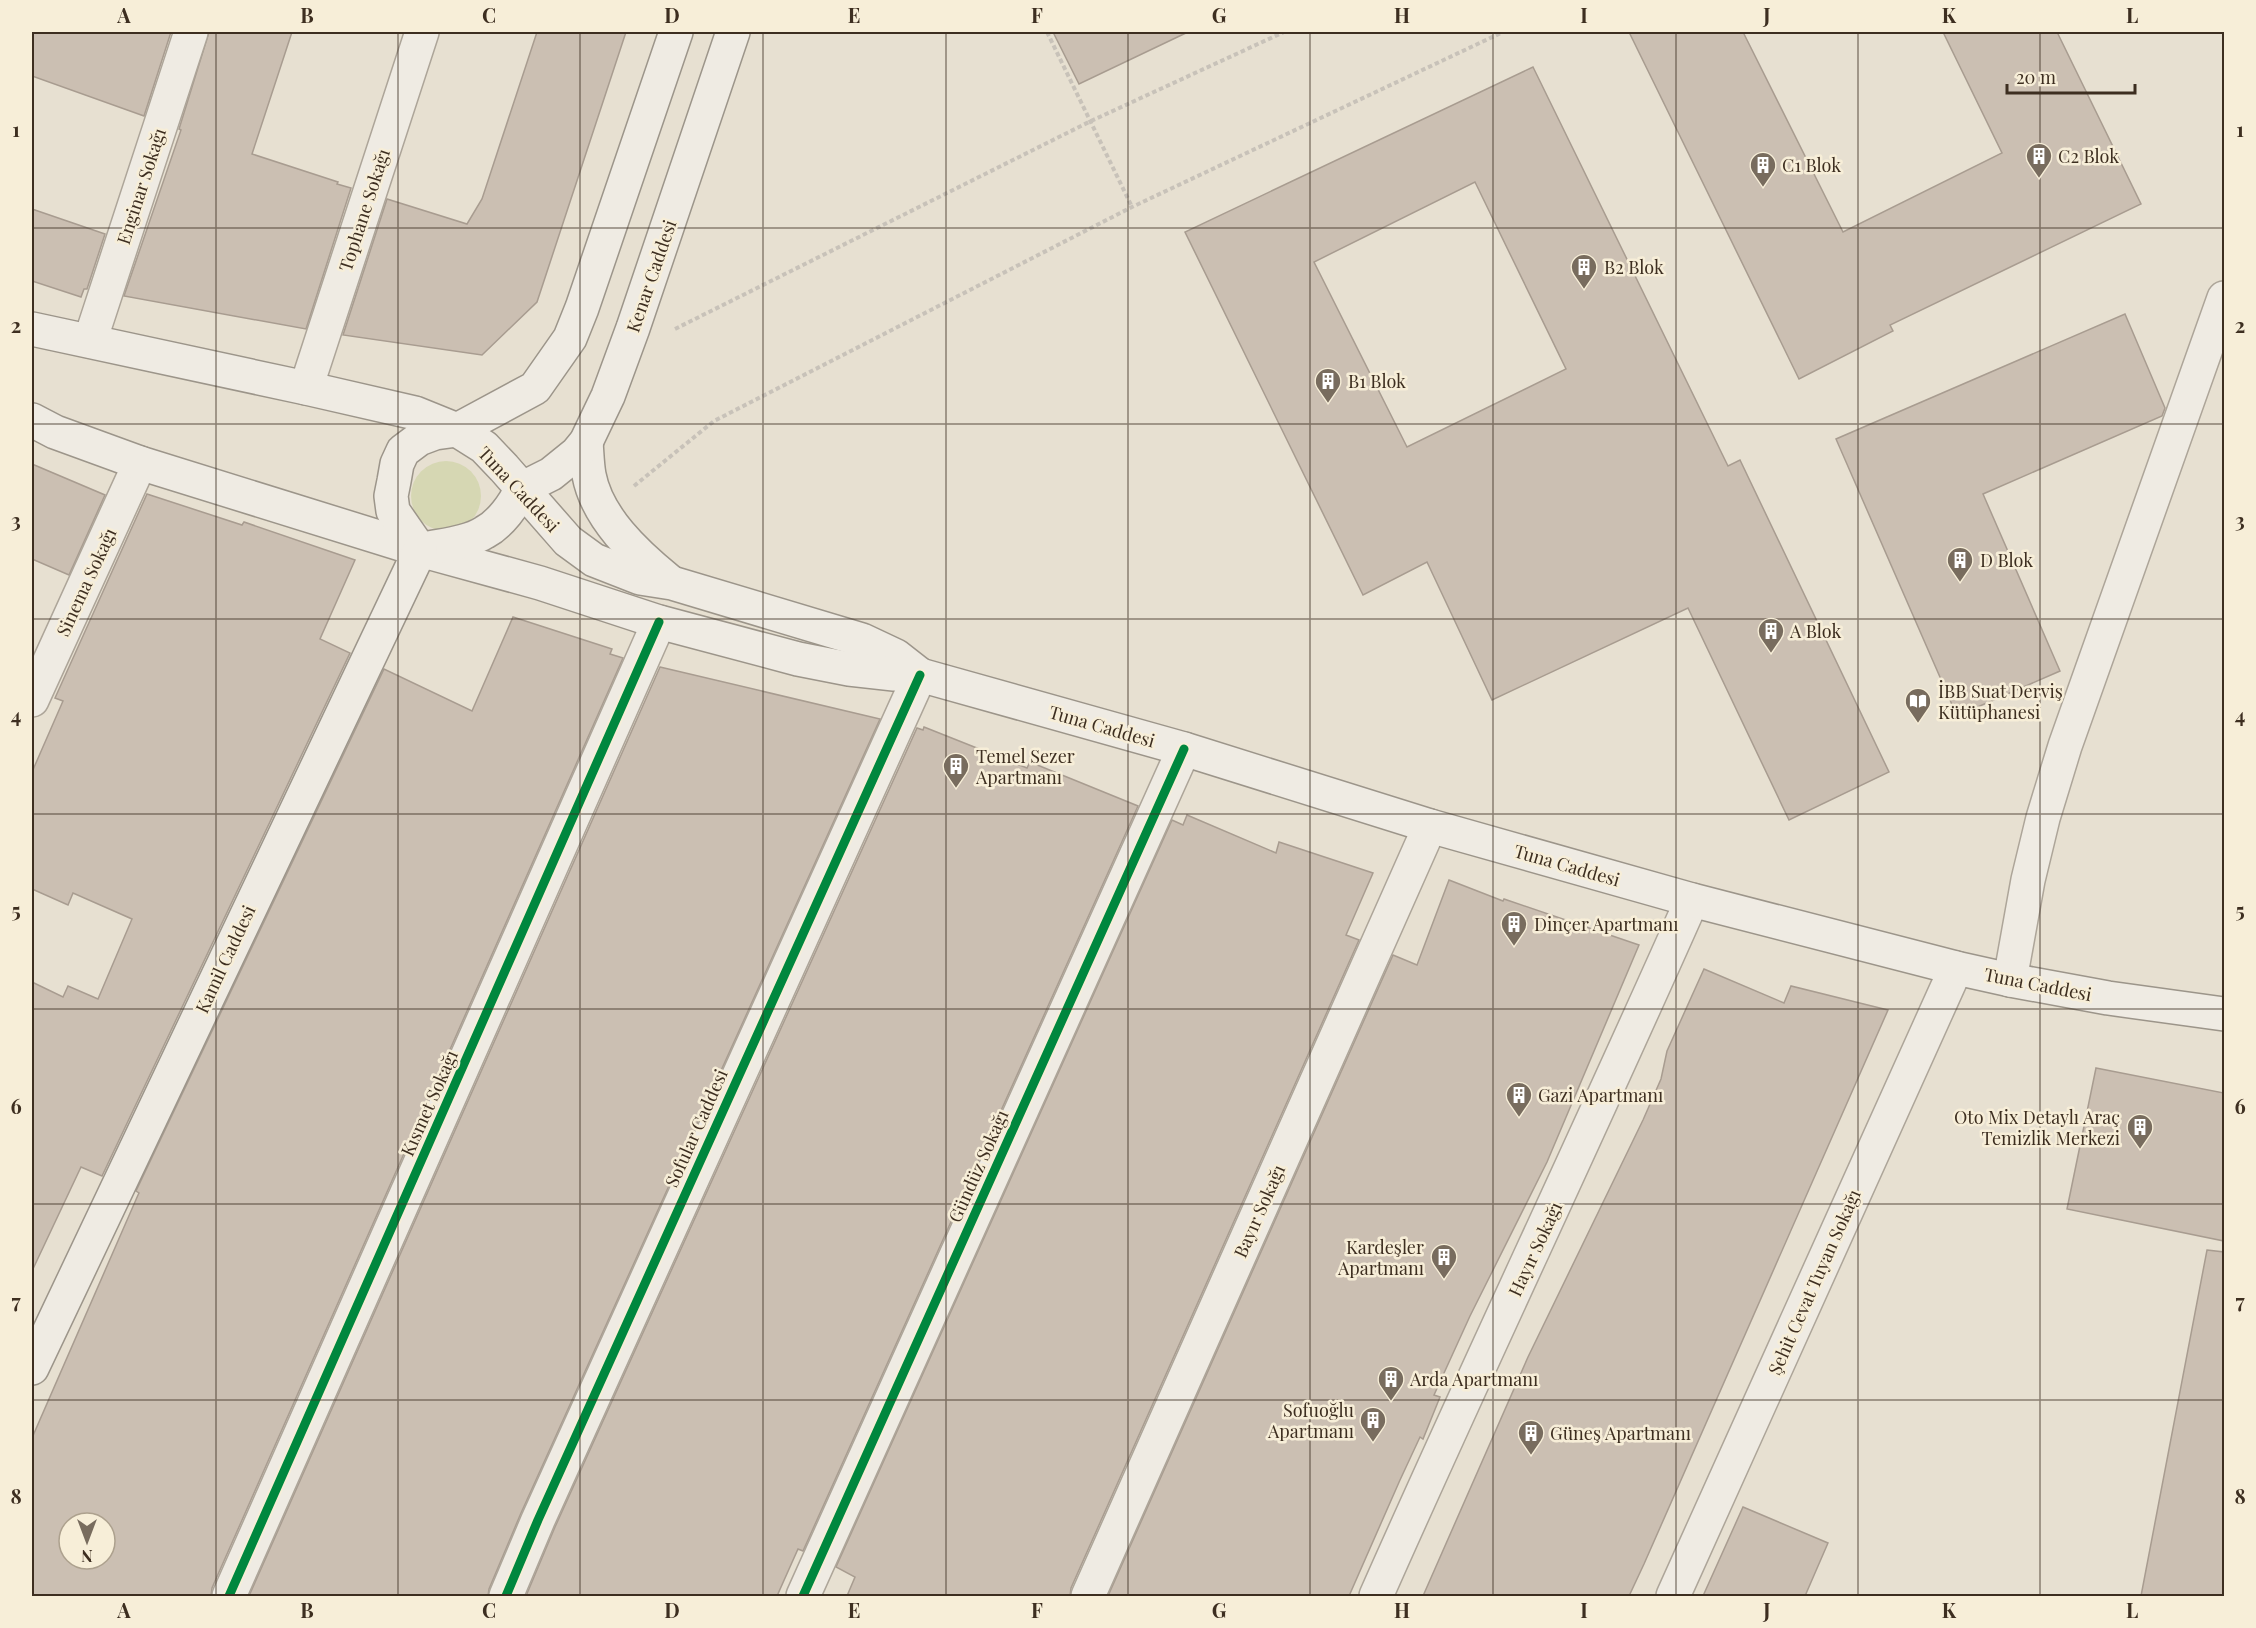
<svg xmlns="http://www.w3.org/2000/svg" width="2256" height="1628" font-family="'Playfair Display',serif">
	<rect width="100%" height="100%" fill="#e7e0d1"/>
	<circle fill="#d6d7b3" cx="446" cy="496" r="35"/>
	<g fill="#cbbfb2" stroke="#a89c90" stroke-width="1.5" fill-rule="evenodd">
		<path d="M32,32H171L144,116L32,76Z"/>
		<path d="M209,32H292L252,154L338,182L337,184L351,188L306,329L124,296L181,130L179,129Z"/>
		<path d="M537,32H626L537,302L482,355L343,335L387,199L467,224L482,199Z"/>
		<path d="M1053,32H1188L1079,84Z"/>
		<path d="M1629,32H1743L1843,232L2002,153L1943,32H2057L2141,204L1890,325L1893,331L1799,379Z"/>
		<path d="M1533,67L1728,466L1740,460L1889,772L1789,820L1688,608L1492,700L1427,562L1363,595L1185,232ZM1475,182L1566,369L1407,447L1314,262Z"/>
		<path d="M32,209L105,234L87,289H84L81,297L32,281Z"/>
		<path d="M2125,314L2165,408L2162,416L1983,494L2060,671L1957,716L1836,439Z"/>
		<path d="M32,464L105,495L69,575L32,559Z"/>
		<path d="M147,494L242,525L244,522L355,560L320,639L350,653L102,1176L81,1167L32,1271V982L63,997L68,986L98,999L132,919L73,893L68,905L32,889V772L63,701L55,698Z"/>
		<path d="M513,617L612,649L610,654L623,658L212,1588L211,1596H32V1438L138,1195L139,1193L136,1191L384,669L472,711ZM69,1523H105V1559H69Z"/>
		<path d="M660,667L880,719L521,1513L489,1589L488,1596H249Z"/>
		<path d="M924,727L1027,768L1030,762L1138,806L803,1551L798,1549L777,1596H526L555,1527L917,728L923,730Z"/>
		<path d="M1187,815L1276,853L1279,842L1373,873L1346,935L1359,940L1071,1588L1070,1596H847L855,1577L836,1567L1172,820L1183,825Z"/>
		<path d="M1449,880L1503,901L1504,899L1639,945L1547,1162L1470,1316L1434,1395L1440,1397L1423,1439L1420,1437L1400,1480L1349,1596H1108L1393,955L1417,965Z"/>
		<path d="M1704,969L1784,1003L1791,986L1888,1010L1644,1564L1629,1596H1423L1528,1357L1643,1120L1661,1079L1667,1051Z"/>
		<path d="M2096,1068L2224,1093V1241L2067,1209Z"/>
		<path d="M2207,1250L2224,1252V1596H2141Z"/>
		<path d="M1743,1507L1828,1543L1805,1596H1703Z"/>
	</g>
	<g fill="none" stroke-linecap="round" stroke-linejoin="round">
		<g stroke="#ada599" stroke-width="36">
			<g id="street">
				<path d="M90,341L191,32"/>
				<path d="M306,388L422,32"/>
				<path d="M32,700L140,463"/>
				<path d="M2010,980L2028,880L2043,818L2065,746L2224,298"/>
				<path d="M229,1596L659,622"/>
				<path d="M506,1596L538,1520L920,675"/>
				<path d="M803,1596L1184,749"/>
				<path d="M1088,1596L1430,826"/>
				<path d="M1376,1596C1479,1363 1589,1133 1692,900"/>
				<path d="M1673,1596L1956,968"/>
			</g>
		</g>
		<g stroke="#9c958a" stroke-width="36">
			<g id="secondary">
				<path d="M32,329L306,388L415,413L457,430L484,447L504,468L568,541L594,560L640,578L672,583L862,640L896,656L919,674"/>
				<path d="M32,420L55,432L140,463L420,550L540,583L659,622L798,659L849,669L894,674L920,675L1184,749L1430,826L1692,900L1956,968L2010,980L2108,998L2224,1014"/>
				<path d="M586,442C587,453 587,464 589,475C597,518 636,554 668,580"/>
				<path d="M521,489L551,474L577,453L586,442L608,396L633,328L733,32"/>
				<path d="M425,549C443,545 468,543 485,532C500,524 515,504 521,489"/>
				<path d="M420,550L393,511L391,496L394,481L397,464L403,451L419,439L435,433L457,430L535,388L570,338L582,308L676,32"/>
				<path d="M32,1368L420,550"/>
			</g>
		</g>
		<g stroke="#c8c2b9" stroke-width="4" stroke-dasharray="4.5 3" stroke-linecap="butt">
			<path d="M1047,32L1132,207"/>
			<path d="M675,329L1091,121L1284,32"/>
			<path d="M634,486L714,421L1132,207L1503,32"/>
		</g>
		<use href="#street" stroke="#efebe3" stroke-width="33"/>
		<use href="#secondary" stroke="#efebe3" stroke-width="33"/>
		<g stroke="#f7eed8" stroke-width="13">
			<g id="cycleway">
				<path d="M229,1596L659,622"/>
				<path d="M506,1596L538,1520L920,675"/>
				<path d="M803,1596L1184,749"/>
			</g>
		</g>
		<use href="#cycleway" stroke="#00873e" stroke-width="9"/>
	</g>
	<path fill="none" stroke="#3d2e20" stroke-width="1.5" stroke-opacity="0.55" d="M216,32V1596M398,32V1596M580,32V1596M763,32V1596M946,32V1596M1128,32V1596M1310,32V1596M1493,32V1596M1676,32V1596M1858,32V1596M2040,32V1596M32,228H2224M32,424H2224M32,619H2224M32,814H2224M32,1009H2224M32,1204H2224M32,1400H2224"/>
	<defs>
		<g id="building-pin" transform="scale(1.35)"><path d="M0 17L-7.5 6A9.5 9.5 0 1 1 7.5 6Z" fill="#786c5e" stroke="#f7eed8"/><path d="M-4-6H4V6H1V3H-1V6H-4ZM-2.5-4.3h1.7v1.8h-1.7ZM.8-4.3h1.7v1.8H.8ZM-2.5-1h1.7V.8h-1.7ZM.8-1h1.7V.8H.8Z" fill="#fff"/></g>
		<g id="library-pin" transform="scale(1.35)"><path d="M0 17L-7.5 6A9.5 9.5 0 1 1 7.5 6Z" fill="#786c5e" stroke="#f7eed8"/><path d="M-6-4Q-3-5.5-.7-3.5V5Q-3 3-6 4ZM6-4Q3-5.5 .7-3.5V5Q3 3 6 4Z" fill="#fff"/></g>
	</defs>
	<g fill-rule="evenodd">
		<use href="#building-pin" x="2039" y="156"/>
		<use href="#building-pin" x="1763" y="165"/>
		<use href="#building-pin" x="1584" y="267"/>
		<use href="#building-pin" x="1328" y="381"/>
		<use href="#building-pin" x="1960" y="560"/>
		<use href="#building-pin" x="1771" y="631"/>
		<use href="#library-pin" x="1918" y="701"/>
		<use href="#building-pin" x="956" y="766"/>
		<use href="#building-pin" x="1514" y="924"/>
		<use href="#building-pin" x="1519" y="1095"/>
		<use href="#building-pin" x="2140" y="1127"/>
		<use href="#building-pin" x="1444" y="1257"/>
		<use href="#building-pin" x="1391" y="1379"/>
		<use href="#building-pin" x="1373" y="1420"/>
		<use href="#building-pin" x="1531" y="1433"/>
	</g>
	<g text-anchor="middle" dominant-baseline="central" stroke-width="5" stroke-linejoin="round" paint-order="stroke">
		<g font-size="18" fill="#3d2e20" stroke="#f7eed8" text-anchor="start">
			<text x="2058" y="156">C2 Blok</text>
			<text x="1782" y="165">C1 Blok</text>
			<text x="1604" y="267">B2 Blok</text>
			<text x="1348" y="381">B1 Blok</text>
			<text x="1980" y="560">D Blok</text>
			<text x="1790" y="631">A Blok</text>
			<text x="1938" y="691">İBB Suat Derviş<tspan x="1938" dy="21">Kütüphanesi</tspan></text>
			<text x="976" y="756">Temel Sezer<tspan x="976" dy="21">Apartmanı</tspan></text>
			<text x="1534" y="924">Dinçer Apartmanı</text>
			<text x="1538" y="1095">Gazi Apartmanı</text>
			<text x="2120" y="1117" text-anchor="end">Oto Mix Detaylı Araç<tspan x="2120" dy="21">Temizlik Merkezi</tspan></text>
			<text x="1424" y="1247" text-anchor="end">Kardeşler<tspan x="1424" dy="21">Apartmanı</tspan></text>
			<text x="1410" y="1379">Arda Apartmanı</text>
			<text x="1354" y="1410" text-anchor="end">Sofuoğlu<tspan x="1354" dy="21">Apartmanı</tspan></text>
			<text x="1550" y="1433">Güneş Apartmanı</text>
		</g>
		<g font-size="18" fill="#3d2e20" stroke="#f7eed8">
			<text transform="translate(141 186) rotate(-72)">Enginar Sokağı</text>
			<text transform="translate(364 210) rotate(-72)">Tophane Sokağı</text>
			<text transform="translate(651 276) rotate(-71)">Kenar Caddesi</text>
			<text transform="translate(519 489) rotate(47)">Tuna Caddesi</text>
			<text transform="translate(86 582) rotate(-65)">Sinema Sokağı</text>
			<text transform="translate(1102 726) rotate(16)">Tuna Caddesi</text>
			<text transform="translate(1567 865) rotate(16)">Tuna Caddesi</text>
			<text transform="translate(225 959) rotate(-65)">Kamil Caddesi</text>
			<text transform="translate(2038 984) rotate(11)">Tuna Caddesi</text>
			<text transform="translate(429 1103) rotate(-66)">Kısmet Sokağı</text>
			<text transform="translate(696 1128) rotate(-66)">Sofular Caddesi</text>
			<text transform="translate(978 1166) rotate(-66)">Gündüz Sokağı</text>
			<text transform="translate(1259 1211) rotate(-66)">Bayır Sokağı</text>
			<text transform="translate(1535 1249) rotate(-65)">Hayır Sokağı</text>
			<text transform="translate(1814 1282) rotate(-66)">Şehit Cevat Tuyan Sokağı</text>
		</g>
	</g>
	<rect width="2256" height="1628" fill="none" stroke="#f7eed8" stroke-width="66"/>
	<g transform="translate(87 1541) rotate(180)"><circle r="28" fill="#f7eed8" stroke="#ada18e" stroke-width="1.5"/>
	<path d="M0-4.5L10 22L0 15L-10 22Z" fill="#786c5e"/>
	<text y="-9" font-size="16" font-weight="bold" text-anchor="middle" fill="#3d2e20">N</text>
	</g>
	<path d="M2007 84v9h128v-9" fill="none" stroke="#3d2e20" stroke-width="3"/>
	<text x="2016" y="84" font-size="18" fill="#3d2e20" stroke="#f7eed8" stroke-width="4.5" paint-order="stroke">20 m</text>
	<rect x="33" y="33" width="2190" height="1562" fill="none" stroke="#3d2e20" stroke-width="2"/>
	<g font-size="20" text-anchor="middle" font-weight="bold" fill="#3d2e20">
		<text x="124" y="23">A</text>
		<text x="307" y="23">B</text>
		<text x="489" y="23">C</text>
		<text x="672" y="23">D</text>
		<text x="854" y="23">E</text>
		<text x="1037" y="23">F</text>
		<text x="1219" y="23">G</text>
		<text x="1402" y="23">H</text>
		<text x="1584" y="23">I</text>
		<text x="1767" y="23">J</text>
		<text x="1949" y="23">K</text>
		<text x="2132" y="23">L</text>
		<text x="16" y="137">1</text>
		<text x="2240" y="137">1</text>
		<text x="16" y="333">2</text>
		<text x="2240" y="333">2</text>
		<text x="16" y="528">3</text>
		<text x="2240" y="528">3</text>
		<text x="16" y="723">4</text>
		<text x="2240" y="723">4</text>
		<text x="16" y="918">5</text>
		<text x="2240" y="918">5</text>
		<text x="16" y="1114">6</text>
		<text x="2240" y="1114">6</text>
		<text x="16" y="1309">7</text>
		<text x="2240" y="1309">7</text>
		<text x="16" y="1504">8</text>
		<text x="2240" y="1504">8</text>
		<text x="124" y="1618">A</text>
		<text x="307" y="1618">B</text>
		<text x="489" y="1618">C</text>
		<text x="672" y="1618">D</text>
		<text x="854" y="1618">E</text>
		<text x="1037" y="1618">F</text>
		<text x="1219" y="1618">G</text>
		<text x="1402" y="1618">H</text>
		<text x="1584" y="1618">I</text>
		<text x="1767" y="1618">J</text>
		<text x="1949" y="1618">K</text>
		<text x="2132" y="1618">L</text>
	</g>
</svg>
